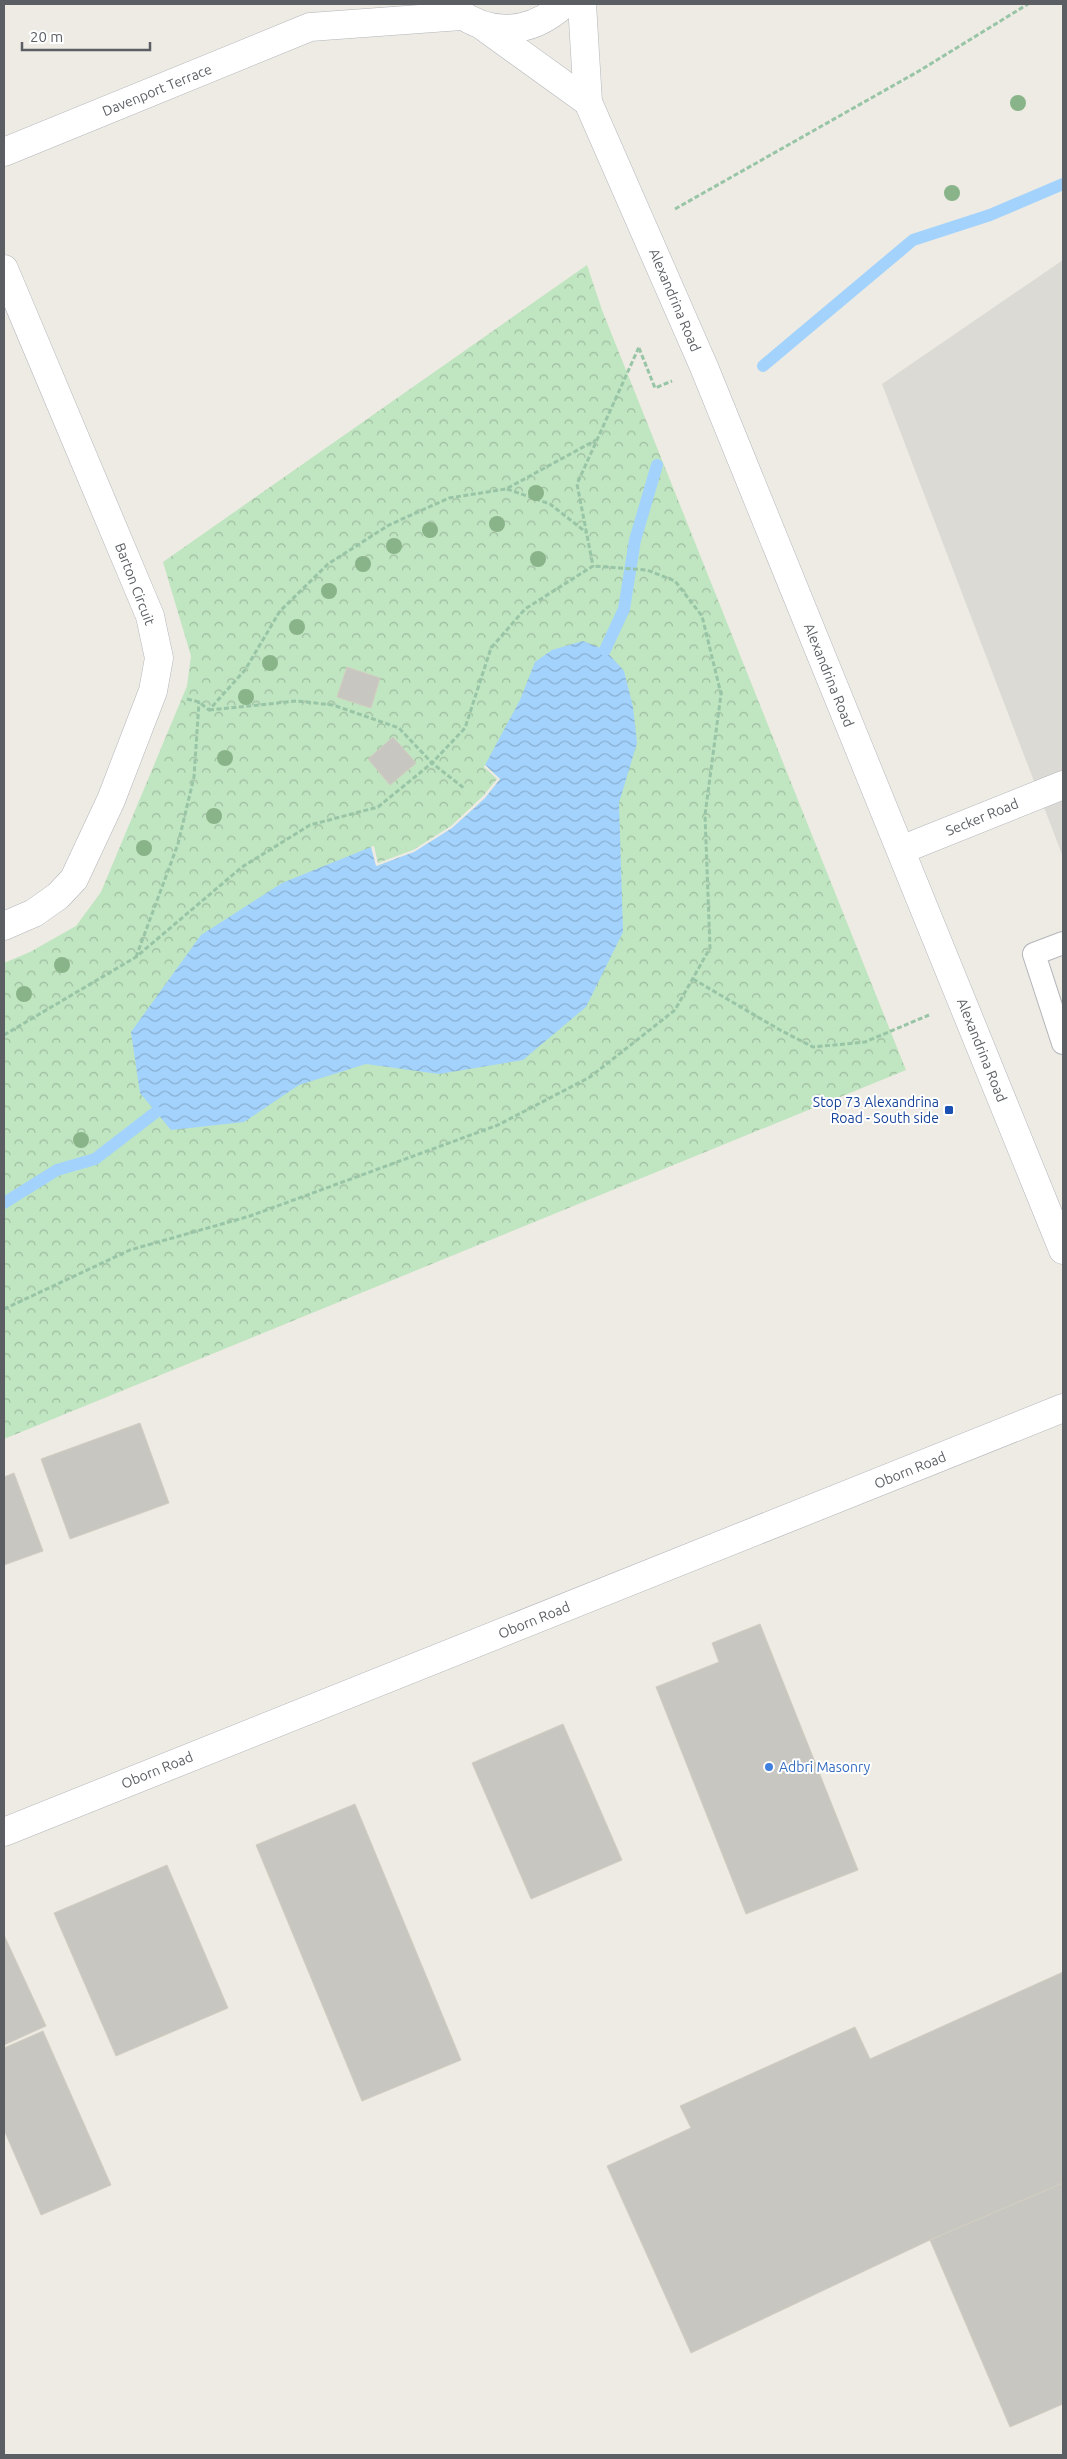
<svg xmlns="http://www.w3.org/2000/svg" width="1067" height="2459" font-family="Ubuntu,sans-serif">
	<defs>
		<pattern id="park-crowns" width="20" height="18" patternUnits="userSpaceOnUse" patternTransform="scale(1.25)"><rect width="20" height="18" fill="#c0e5c1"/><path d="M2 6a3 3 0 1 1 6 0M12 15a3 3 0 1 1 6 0" fill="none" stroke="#9fbda0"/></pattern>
		<pattern id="water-waves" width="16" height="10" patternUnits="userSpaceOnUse" patternTransform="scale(1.25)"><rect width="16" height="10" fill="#a3d3fd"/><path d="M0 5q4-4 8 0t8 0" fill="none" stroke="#88aed0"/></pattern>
	</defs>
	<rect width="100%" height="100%" fill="#edebe3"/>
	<path fill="#dcdad5" d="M1063,260V857L882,384Z"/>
	<path fill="url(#park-crowns)" d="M587,265L602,310L906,1070L4,1439V963L30,952L76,926L101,892L187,686L191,656L163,562Z"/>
	<path fill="url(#water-waves)" d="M583,641L605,650L624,671L633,707L637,743L619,803L623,932L586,1007L523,1060L439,1074L366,1064L299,1085L244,1122L171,1130L140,1093L131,1032L201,935L282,883L371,847L377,866C429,846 465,824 500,779L485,765L520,700L535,662L552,650Z"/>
	<path fill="#edebe3" d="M485,765L500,779L485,798L452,828L414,852L376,866L371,847L374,846L378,863L413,850L451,826L483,796L497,779L484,767Z"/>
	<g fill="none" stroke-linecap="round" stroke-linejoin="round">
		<g stroke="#a3d3fd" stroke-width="12">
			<path d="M763,366L913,240L990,215L1063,184"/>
			<path d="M605,650L624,609L635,540L657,465"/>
			<path d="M4,1203L57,1170L95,1159L156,1112"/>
		</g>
	</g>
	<g fill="#c8c6c0" stroke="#d2cdc1">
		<path d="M347,667L380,678L371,708L337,697Z"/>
		<path d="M393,737L416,763L390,785L368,759Z"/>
		<path d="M140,1423L169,1503L70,1539L41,1459Z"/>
		<path d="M14,1473L43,1551L4,1565V1477Z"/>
		<path d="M760,1624L858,1870L746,1914L656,1687L719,1662L712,1643Z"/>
		<path d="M563,1724L622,1860L531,1899L472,1763Z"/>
		<path d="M355,1804L461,2060L362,2101L256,1845Z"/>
		<path d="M167,1865L228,2008L116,2056L54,1913Z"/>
		<path d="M4,1935L46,2026L4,2045Z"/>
		<path d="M1063,1972V2183L930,2240L691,2353L607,2166L691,2128L680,2106L855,2027L870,2059Z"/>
		<path d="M43,2031L111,2185L41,2215L4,2130V2048Z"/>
		<path d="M1063,2183V2404L1010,2427L930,2240Z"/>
	</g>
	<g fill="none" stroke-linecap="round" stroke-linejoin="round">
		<g stroke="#b3b5ba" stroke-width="24">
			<path id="lane" d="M1063,943L1034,954L1063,1043"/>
		</g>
		<g stroke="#b3b5ba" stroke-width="29">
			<g id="street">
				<path d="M4,152L310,27L461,16"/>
				<path d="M4,269L150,616L159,658L153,691L111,800L74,879L58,896L34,913L4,926"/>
				<path d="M901,850L1063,785"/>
				<path d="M4,1832L1063,1408"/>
			</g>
		</g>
		<g stroke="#b4b7bd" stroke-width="29">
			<g id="secondary">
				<path d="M448,4C484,37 528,37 564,4"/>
				<path d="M582,4L588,102L704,367L1063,1250"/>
				<path d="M484,27L588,102"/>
			</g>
		</g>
		<g stroke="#99c5a7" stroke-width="3" stroke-dasharray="5 2.5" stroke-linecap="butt">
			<path d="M675,209L919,71L1028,4"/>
			<path d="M639,348L655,388L672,381"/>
			<path d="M507,489L550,504L587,533"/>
			<path d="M187,699L199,702L209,710L245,670L280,611L328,564L389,525L449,498L506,489L596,440"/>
			<path d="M209,710L297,701L333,705L399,728L432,763L465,789"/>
			<path d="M136,957L178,844L194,777L199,702"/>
			<path d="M693,979L780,1030L813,1047L865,1042L929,1015"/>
			<path d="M4,1035L136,957L242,867L310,825L378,807L432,763L465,728L491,648L525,609L593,566L577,484L639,347"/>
			<path d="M4,1309L130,1250L250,1216L498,1125L590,1077L675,1010L710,948L705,815L721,694L702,616L675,581L647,570L593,566"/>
		</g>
		<use href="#lane" stroke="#fff" stroke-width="22"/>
		<use href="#street" stroke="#fff" stroke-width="28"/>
		<use href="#secondary" stroke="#fff" stroke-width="28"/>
	</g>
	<g fill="#89b388">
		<circle cx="1018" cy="103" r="8"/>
		<circle cx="952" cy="193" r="8"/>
		<circle cx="536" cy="493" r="8"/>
		<circle cx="497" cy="524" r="8"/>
		<circle cx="430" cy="530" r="8"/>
		<circle cx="394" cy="546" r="8"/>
		<circle cx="538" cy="559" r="8"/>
		<circle cx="363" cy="564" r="8"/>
		<circle cx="329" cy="591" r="8"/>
		<circle cx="297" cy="627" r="8"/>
		<circle cx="270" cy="663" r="8"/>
		<circle cx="246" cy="697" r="8"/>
		<circle cx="225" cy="758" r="8"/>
		<circle cx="214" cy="816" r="8"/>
		<circle cx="144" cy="848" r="8"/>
		<circle cx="62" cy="965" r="8"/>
		<circle cx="24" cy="994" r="8"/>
		<circle cx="81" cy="1140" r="8"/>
	</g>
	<rect fill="#1a4fb4" stroke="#fff" stroke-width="2" x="944" y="1105" width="10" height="10" rx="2.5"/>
	<circle fill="#3f7fe0" stroke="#fff" stroke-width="2" cx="769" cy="1767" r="5"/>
	<g text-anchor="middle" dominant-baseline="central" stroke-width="4" stroke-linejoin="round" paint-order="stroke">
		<g font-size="14" fill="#5b5e63" stroke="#fff">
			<text transform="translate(157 90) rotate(-22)">Davenport Terrace</text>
			<text transform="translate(675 300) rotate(67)">Alexandrina Road</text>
			<text transform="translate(135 584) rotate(69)">Barton Circuit</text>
			<text transform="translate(829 675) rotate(68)">Alexandrina Road</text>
			<text transform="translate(982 817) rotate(-22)">Secker Road</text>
			<text transform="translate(982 1050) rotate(68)">Alexandrina Road</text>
			<text transform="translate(910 1470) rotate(-22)">Oborn Road</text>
			<text transform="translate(534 1620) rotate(-22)">Oborn Road</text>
			<text transform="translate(157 1770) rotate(-22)">Oborn Road</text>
		</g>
		<g font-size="14" fill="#164399" stroke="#fff" text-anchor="end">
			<text x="939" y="1102">Stop 73 Alexandrina<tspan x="939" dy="16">Road - South side</tspan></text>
		</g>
		<g font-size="14" fill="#366cbe" stroke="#fff" text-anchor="start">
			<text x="779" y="1767">Adbri Masonry</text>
		</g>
	</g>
	<rect width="1067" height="2459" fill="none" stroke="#5b5e63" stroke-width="10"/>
	<path d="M22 42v8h128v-8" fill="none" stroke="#5b5e63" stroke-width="2.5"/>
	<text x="30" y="42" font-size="15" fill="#5b5e63" stroke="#ffffff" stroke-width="4" paint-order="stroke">20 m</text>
</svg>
